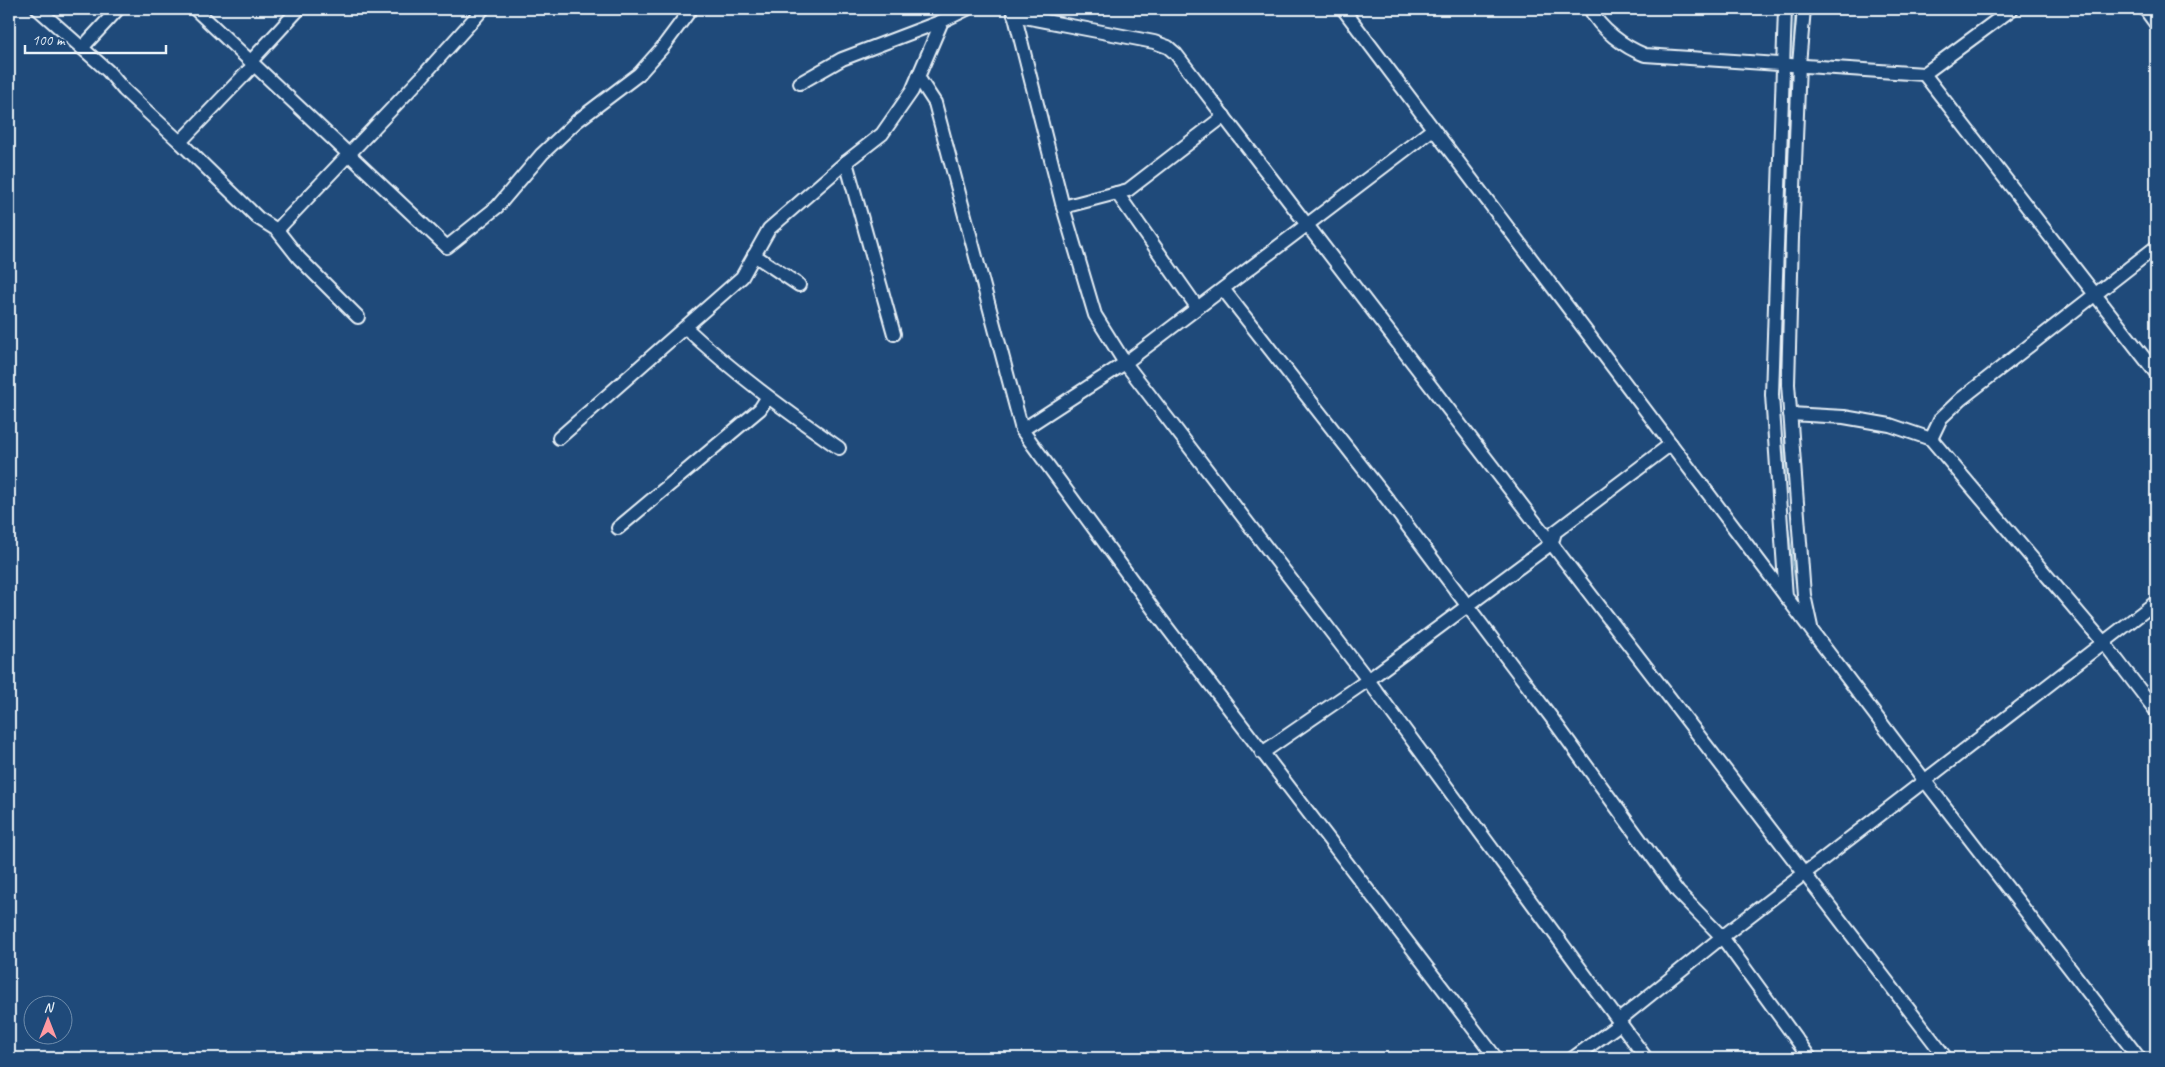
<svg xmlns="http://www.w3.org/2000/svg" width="2165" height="1067" font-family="Caveat,sans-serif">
	<rect width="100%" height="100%" fill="#1f4a7a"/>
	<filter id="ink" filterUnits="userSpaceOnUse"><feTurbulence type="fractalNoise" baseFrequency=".02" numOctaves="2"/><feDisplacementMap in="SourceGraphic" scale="10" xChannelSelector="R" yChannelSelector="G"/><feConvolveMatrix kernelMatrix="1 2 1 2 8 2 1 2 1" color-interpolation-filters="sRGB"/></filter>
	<g filter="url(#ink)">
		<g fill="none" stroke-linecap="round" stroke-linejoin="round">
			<g stroke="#84a9c0" stroke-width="3">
				<path d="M1793,63L1796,9"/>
				<path d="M1788,193L1792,69"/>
				<path d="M1785,490V427"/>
				<path d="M1787,524L1797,587"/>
			</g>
			<g stroke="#e8f1f8" stroke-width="16">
				<g id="minor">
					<path d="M38,9L108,71L124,90L180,142"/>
					<path d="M195,9L447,247L497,207L542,154L577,121L639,74L662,48L691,9"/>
					<path d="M1013,9L1063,207L1095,315L1125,363L1368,680L1646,1058"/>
					<path d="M1343,9L1925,781L2139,1058"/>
					<path d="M1590,9C1600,29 1624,47 1645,55L1924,74L2012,9"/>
					<path d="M1785,9L1772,395L1786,597"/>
					<path d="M1804,9L1799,64L1792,238L1788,384L1804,595L1811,627"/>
					<path d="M2145,9L2156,24"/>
					<path d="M1014,15L1154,42L1168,47L1176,54L1946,1058"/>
					<path d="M82,48L118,9"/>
					<path d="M251,61L299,9"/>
					<path d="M254,65L180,142L258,218L277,230L299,258L358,317"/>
					<path d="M1924,74L2156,373"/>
					<path d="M918,77L935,103L1022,430"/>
					<path d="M800,83L842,59L942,21L967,9"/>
					<path d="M1433,129L1125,363L1022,430L1156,613L1496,1058"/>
					<path d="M846,162L894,334"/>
					<path d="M1117,193L1197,307"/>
					<path d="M1063,207L1128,190L1224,116"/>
					<path d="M277,230L421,78L483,9"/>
					<path d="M754,255L799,285"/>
					<path d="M1223,289L1388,500L1551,717L1678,892L1722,937L1810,1058"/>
					<path d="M686,328C734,373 785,410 839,448"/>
					<path d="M1790,414L1844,417L1890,425L1931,439L2104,643L2156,711"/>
					<path d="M559,438L742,277L769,229L846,162L882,134L912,91L942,21"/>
					<path d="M1931,439L1941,418L1961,399L2156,247"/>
					<path d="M618,528L760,409L767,398"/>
					<path d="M1262,753L1368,680L1552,543L1555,532L1671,444"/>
					<path d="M1573,1058L1617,1026L1619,1020L1722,937L2156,602"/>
				</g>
			</g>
			<use href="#minor" stroke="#1f4a7a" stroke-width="12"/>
		</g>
	</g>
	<rect width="2165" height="1067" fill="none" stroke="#1f4a7a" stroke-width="30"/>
	<rect x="15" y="15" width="2135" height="1037" fill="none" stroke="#e8f1f8" stroke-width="2" filter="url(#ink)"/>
	<g transform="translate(48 1020)"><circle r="24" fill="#1f4a7a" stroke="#6f8dac"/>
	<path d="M0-4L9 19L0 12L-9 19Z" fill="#ff9aa2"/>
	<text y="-8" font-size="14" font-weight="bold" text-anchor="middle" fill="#e8f1f8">N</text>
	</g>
	<path d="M25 45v8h141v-8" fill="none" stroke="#e8f1f8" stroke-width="2.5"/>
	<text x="32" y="45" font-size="15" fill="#e8f1f8" stroke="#1f4a7a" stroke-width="4" paint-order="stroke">100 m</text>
</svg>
